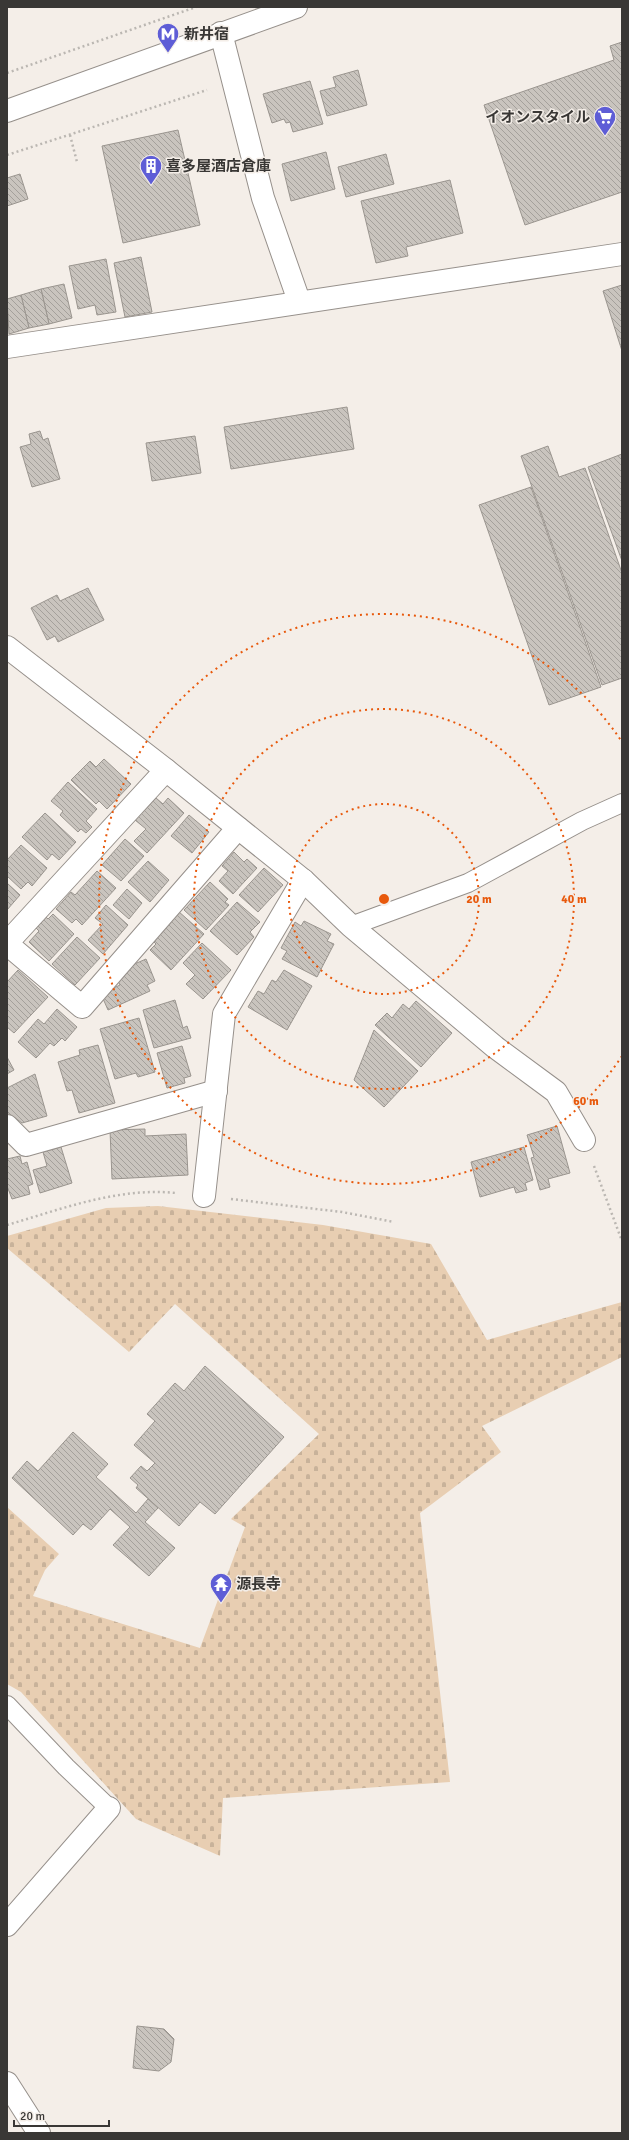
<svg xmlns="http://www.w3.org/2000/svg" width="629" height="2140" font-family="Signika,'Noto Sans JP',sans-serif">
	<defs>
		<pattern id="cemetery-stones" width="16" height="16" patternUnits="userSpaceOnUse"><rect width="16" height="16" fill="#e8ceb2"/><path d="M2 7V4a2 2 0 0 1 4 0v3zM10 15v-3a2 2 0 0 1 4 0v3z" fill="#c8b29a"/></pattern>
		<pattern id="building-back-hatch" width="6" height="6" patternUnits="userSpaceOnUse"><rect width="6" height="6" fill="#c9c4be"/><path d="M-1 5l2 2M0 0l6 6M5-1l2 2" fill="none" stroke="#a4a09b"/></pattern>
	</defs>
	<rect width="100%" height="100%" fill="#f4eee8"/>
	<path fill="url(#cemetery-stones)" d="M158,1206L323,1225L431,1244L487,1340L622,1302V1357L482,1426L501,1452L420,1513L450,1782L223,1798L220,1856L136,1819L21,1692L7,1684V1507L59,1554L45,1570L33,1596L200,1648L245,1527L231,1519L319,1434L175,1304L129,1352L7,1248V1236L106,1208Z"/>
	<g fill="url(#building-back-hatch)" stroke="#9a958f">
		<path d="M622,42V192L525,225L484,105L614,60L610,46Z"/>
		<path d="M358,70L367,105L327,116L320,91L336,87L333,77Z"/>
		<path d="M310,81L323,124L293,132L290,122L286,123L284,119L272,123L263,94Z"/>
		<path d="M178,130L200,225L123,243L102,146Z"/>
		<path d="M326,152L335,189L291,201L282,164Z"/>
		<path d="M386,154L394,184L346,197L338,167Z"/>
		<path d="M20,174L28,199L7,206V178Z"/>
		<path d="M450,180L463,233L406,247L408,256L376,263L361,201Z"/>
		<path d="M141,257L152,312L125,317L114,263Z"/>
		<path d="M106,259L116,312L97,315L95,305L78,309L69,266Z"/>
		<path d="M64,284L72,318L49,324L41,289Z"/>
		<path d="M622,285V351L603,291Z"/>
		<path d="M41,289L49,324L29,328L21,295Z"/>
		<path d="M21,295L29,328L9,334L7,299Z"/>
		<path d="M347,407L354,449L231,469L224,427Z"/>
		<path d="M40,431L43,440L48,438L60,479L32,487L20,447L31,444L29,434Z"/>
		<path d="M195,436L201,473L152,481L146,443Z"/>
		<path d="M548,446L559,477L585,468L622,573V678L602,685L521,456Z"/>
		<path d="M622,454V561L588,467Z"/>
		<path d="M531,487L601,687L549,705L479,505Z"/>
		<path d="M88,588L104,620L58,642L55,636L47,640L31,608L57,595L60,601Z"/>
		<path d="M104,759L131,784L107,809L99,801L96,804L71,780L90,761L96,767Z"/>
		<path d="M68,782L97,809L86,821L92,827L86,833L81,829L78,832L60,815L63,811L51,801Z"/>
		<path d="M156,798L163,804L168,798L184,813L147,853L134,841L146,829L135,820Z"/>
		<path d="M45,813L76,842L59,860L52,854L47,860L22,837Z"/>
		<path d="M189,815L209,832L192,853L171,836Z"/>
		<path d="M125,839L144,856L121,881L102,865Z"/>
		<path d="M21,845L47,868L32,886L28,882L21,889L7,876V860Z"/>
		<path d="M234,852L244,862L247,859L257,868L233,894L219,881L228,871L222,866Z"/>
		<path d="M148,861L169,880L150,902L128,882Z"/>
		<path d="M264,868L283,885L258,912L239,895Z"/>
		<path d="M97,871L116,888L82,925L76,919L72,923L56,909L71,892L75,895Z"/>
		<path d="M210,882L228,899L225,902L229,905L206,930L184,910Z"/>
		<path d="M7,883L20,895L7,910Z"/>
		<path d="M127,889L142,903L129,919L113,905Z"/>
		<path d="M237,902L260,922L250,932L254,937L237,955L210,931Z"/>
		<path d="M106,905L128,925L103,954L88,940L103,924L95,918Z"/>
		<path d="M178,911L204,934L171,970L150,950L156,944L152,940Z"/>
		<path d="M53,914L74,934L49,961L29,942L39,931L36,928L46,917L48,919Z"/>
		<path d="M304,921L331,934L327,941L334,944L317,977L282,959L287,951L281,948L295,922L301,926Z"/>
		<path d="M77,937L100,958L75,985L52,964Z"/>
		<path d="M202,943L231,970L203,999L186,984L195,975L183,963Z"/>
		<path d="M146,959L155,981L147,985L150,991L108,1010L101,994L120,985L117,979L125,975L123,969Z"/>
		<path d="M18,970L48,997L14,1033L7,1027V982Z"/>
		<path d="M284,970L312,986L287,1030L248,1007L258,991L264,994L272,980L276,982Z"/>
		<path d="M175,1000L183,1028L187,1026L191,1038L154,1048L143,1010Z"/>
		<path d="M416,1001L452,1033L421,1067L375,1025L387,1013L392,1018L403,1004L409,1009Z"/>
		<path d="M57,1009L77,1027L65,1041L62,1038L54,1046L50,1043L36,1058L18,1042L38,1019L44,1024Z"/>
		<path d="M139,1018L155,1072L138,1077L136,1073L115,1079L100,1029Z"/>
		<path d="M374,1030L418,1071L384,1107L354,1080Z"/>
		<path d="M98,1045L115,1103L79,1113L72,1090L67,1091L58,1062L80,1055L79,1050Z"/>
		<path d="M182,1046L191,1076L184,1078L185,1083L167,1088L157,1053Z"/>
		<path d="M7,1057L14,1070L7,1074Z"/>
		<path d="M35,1074L47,1116L22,1123L7,1112V1088Z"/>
		<path d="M557,1126L570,1173L548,1179L550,1187L540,1190L531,1158L534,1157L527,1135Z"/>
		<path d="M145,1129V1136L186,1134L188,1175L112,1179L110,1130Z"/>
		<path d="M61,1147L72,1183L40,1193L33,1170L47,1166L43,1152Z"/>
		<path d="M524,1147L533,1180L525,1183L527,1190L516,1193L514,1187L480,1197L471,1162Z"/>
		<path d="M20,1156L22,1164L27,1162L33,1184L28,1186L30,1194L12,1199L7,1186V1159Z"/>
		<path d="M205,1366L284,1437L215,1514L200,1502L179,1526L136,1488L138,1485L130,1478L141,1466L147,1471L155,1463L134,1445L155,1421L147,1414L175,1383L184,1391Z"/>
		<path d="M73,1432L108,1464L96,1477L136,1513L148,1499L158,1508L145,1522L175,1548L149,1576L113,1545L130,1527L110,1509L91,1530L83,1524L73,1535L12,1478L27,1461L38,1471Z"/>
		<path d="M137,2026L164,2029L174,2039L171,2062L159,2071L133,2068Z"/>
	</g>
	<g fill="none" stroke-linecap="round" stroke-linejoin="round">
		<g stroke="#96908b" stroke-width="20">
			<g id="lane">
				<path d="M351,926L468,883L582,821L622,803"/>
				<path d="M7,1705L66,1767L109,1808"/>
			</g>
		</g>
		<g stroke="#96908b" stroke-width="24">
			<g id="street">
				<path d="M221,33L263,198L299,301"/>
				<path d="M7,347L622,254"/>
				<path d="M7,647L166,770L303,880L351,926L495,1047L556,1092L584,1140"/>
				<path d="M7,943L166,770"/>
				<path d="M7,944L82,1007L238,828"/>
				<path d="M7,1126L26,1145L216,1091"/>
				<path d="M204,1196L224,1014L303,880"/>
				<path d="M7,1925L109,1808"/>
				<path d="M7,2083L39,2133"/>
			</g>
		</g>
		<g stroke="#96908b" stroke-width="24">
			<path id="secondary" d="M7,111L296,7"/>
		</g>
		<g stroke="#bbb7b2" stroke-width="2.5" stroke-dasharray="2 3" stroke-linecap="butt">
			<path d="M7,73L196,7"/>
			<path d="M70,135L77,162"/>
			<path d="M7,155L207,90"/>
			<path d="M594,1166L622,1241"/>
			<path d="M231,1199L342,1212L394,1222"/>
			<path d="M7,1225C62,1209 118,1187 176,1193"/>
		</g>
		<use href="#lane" stroke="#fff" stroke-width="18"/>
		<use href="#street" stroke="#fff" stroke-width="22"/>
		<use href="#secondary" stroke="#fff" stroke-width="22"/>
	</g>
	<g fill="none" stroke="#e8590c" stroke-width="2" stroke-dasharray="2 4">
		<circle cx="384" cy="899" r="95"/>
		<circle cx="384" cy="899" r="190"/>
		<path d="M622 1056A285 285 0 1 1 622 742"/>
	</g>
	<defs>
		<g id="metro-pin" transform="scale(1.15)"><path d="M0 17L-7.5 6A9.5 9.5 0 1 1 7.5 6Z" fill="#5e5dd6" stroke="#f4eee8"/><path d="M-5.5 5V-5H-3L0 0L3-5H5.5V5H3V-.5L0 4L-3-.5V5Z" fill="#fff"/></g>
		<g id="supermarket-pin" transform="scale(1.15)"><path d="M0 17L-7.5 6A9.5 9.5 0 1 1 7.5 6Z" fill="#5e5dd6" stroke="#f4eee8"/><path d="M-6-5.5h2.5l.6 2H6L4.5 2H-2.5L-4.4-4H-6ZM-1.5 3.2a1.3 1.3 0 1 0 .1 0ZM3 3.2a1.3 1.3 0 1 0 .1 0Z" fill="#fff"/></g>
		<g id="building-pin" transform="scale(1.15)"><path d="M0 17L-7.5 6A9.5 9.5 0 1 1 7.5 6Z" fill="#5e5dd6" stroke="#f4eee8"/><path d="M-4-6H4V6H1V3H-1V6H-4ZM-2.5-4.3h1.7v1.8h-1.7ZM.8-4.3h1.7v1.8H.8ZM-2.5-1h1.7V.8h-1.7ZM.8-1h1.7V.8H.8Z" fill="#fff"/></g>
		<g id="temple-pin" transform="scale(1.15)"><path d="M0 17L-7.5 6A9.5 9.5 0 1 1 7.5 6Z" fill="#5e5dd6" stroke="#f4eee8"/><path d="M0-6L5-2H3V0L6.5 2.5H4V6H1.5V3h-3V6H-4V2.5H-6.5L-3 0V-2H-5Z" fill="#fff"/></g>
	</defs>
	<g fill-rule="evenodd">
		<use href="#metro-pin" x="168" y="34"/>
		<use href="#supermarket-pin" x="605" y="117"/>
		<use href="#building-pin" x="151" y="166"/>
		<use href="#temple-pin" x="221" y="1584"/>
	</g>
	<g text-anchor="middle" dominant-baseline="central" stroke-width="3" stroke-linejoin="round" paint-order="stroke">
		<g font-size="15" font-weight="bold" fill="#393735" stroke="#f4eee8" text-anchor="start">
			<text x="184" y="34">新井宿</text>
			<text x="590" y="117" text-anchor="end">イオンスタイル</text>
			<text x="166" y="166">喜多屋酒店倉庫</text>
			<text x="236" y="1584">源長寺</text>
		</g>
	</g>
	<circle cx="384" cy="899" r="6" fill="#e8590c" stroke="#f4eee8" stroke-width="2"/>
	<g font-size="12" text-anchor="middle" font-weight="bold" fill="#e8590c" stroke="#f4eee8" stroke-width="3" stroke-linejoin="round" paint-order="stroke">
		<text x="479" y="903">20 m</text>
		<text x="574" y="903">40 m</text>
		<text x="586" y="1105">60 m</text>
	</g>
	<rect width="629" height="2140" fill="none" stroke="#393735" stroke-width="16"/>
	<path d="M14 2120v6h95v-6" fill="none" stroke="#393735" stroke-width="2"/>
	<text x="20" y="2120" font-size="12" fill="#393735" stroke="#f4eee8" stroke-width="3" paint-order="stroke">20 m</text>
</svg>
